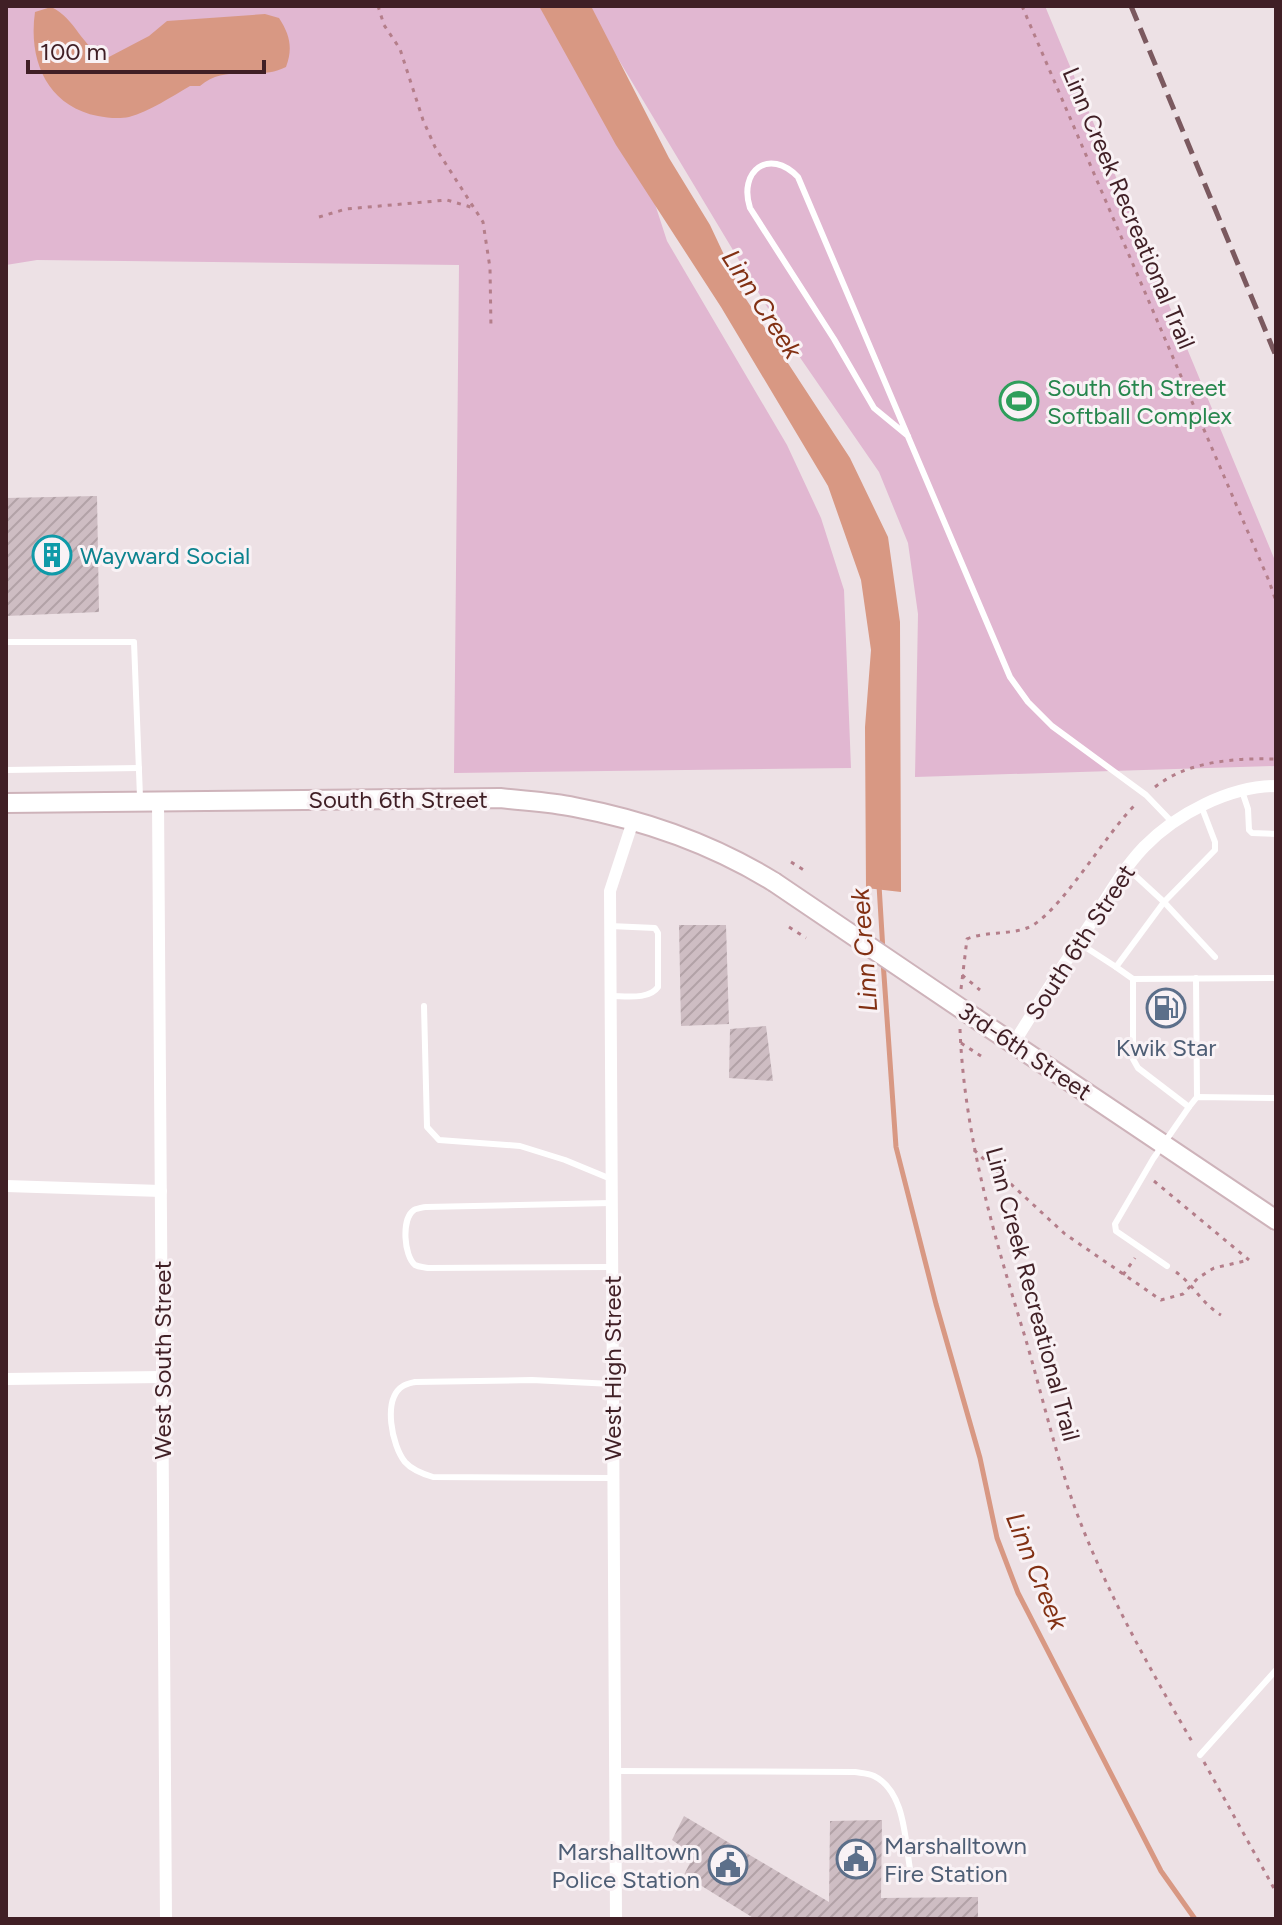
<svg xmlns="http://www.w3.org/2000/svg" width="1282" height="1925" font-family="Figtree,sans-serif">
	<defs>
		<pattern id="building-hatch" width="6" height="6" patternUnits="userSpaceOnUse" patternTransform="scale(2)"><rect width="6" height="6" fill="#cebdc3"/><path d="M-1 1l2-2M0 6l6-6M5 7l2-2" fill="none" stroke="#b2a2a7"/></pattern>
	</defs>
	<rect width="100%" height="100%" fill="#ede1e5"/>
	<path fill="#e1b7d1" d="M6,6H1045L1276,563V766L915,777L918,614L908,543L879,472L781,330L596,22L667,241L787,445L821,518L844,590L851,768L454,773L459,265L37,260L6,265Z"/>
	<g fill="#d89883">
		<path d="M539,6H591L669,158L710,225L742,293L850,458L888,537L900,622L901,892L866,888L865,727L871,650L861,580L828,486L721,307L616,145Z"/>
		<path d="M51,7C76,18 81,48 107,58L149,36L167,21L265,14L279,18C290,35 293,48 286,67C256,82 226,63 200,86H190C171,97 150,111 129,117C120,119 107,118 98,116C47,106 28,60 35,12Z"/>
	</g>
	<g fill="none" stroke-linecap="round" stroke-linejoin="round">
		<g stroke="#d89883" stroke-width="5">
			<path d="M879,885L883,951"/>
			<path d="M883,961L896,1147L936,1304L980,1458L997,1538L1018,1593L1161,1871L1195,1919"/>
		</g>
	</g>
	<g fill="url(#building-hatch)">
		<path d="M97,496L99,612L6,616V498Z"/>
		<path d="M679,925H726L729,1024L681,1026Z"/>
		<path d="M766,1026L773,1081L729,1078L730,1029Z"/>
		<path d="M684,1816L829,1902L830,1821L882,1820L881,1898L978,1897V1919H755L684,1875L694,1855L672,1840Z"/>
	</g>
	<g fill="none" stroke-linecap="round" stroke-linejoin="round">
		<g stroke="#ceb3ba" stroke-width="22">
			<g id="secondary">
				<path d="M6,803L500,798C525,801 550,802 574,807C643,820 714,845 774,882"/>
				<path d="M975,1018L1276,1220"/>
			</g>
		</g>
		<g stroke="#b47e8a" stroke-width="3" stroke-dasharray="4 6" stroke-linecap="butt">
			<path d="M378,6L384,25L400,49L423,120L435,147L483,222L490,268L491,329"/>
			<path d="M1022,6L1269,581L1276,601"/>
			<path d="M319,217L346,209L447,200L474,208"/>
			<path d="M1155,787C1188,761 1234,758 1276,759"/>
			<path d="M791,862L807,872"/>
			<path d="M789,927L806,938"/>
			<path d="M962,975L980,990"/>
			<path d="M961,989L967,939C986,931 1008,935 1027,928C1059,916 1107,831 1137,803"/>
			<path d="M960,1029C964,1134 994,1236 1025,1337C1044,1401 1058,1467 1083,1529C1113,1604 1154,1676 1194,1745"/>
			<path d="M961,1043L981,1056"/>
			<path d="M974,1150L1065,1234L1161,1300L1183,1294L1198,1278L1214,1268L1249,1260"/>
			<path d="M1154,1181L1249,1260"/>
			<path d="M1176,1272C1193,1284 1203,1305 1221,1315"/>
			<path d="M1123,1275L1135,1258"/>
			<path d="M1204,1762L1276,1892"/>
		</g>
		<g stroke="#fff" stroke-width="6">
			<path d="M908,436L874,408L834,339L750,208C738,171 769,147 798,177L1010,677L1028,702L1052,726L1146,795L1173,823"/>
			<path d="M6,642H134L140,797"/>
			<path d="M6,770L139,768"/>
			<path d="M1242,791L1248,809L1249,830L1252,833L1276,834"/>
			<path d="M1202,808L1215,842V850L1164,902L1215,957"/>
			<path d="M610,926L655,928L658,933V987C649,1000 626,996 610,996"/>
			<path d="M1079,943L1116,967L1164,902L1127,868"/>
			<path d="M1116,967L1133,979L1276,978"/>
			<path d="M1196,978L1197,1097"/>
			<path d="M1133,979V1059L1138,1068L1189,1107L1153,1159L1115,1224L1116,1231L1167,1266"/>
			<path d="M424,1006L427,1127L439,1140L520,1146L565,1160L611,1179"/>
			<path d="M1189,1107L1197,1097L1276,1098"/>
			<path d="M611,1267L428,1268C424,1267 419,1267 415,1265C404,1256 401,1219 414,1210C415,1209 424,1207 426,1207L611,1203"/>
			<path d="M612,1384L532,1380L415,1382C411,1383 406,1384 403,1386C382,1399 392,1446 405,1462C412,1470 423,1474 433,1477L612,1478"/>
			<path d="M1200,1755L1276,1670"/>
			<path d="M615,1771L855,1772C861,1773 868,1773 874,1776C905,1791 905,1840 910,1869"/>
		</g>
		<g stroke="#fff" stroke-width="12">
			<path d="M158,801L166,1919"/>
			<path d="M1014,1043C1039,1002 1065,963 1091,923C1107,897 1123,869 1144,847C1176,814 1230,786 1276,786"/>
			<path d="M6,1186L161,1191"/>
			<path d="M6,1379L162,1377"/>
			<path d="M616,1919L610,891L633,821"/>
		</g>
		<use href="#secondary" stroke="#fff" stroke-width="18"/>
		<path stroke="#7b595f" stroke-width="5" stroke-dasharray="16 8" stroke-linecap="butt" d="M1131,6L1276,356"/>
		<g stroke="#ceb3ba" stroke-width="22" stroke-linecap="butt">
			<path id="secondary-bridge" d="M774,882L975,1018"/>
		</g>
		<use href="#secondary-bridge" stroke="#fff" stroke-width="18"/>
	</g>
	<defs>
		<g id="stadium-ring" transform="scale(2)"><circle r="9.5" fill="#f9f2f5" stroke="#2e9e5b" stroke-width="1.5"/><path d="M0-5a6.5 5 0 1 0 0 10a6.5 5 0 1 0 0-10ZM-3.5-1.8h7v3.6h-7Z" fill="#2e9e5b"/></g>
		<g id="building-ring" transform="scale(2)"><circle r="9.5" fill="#f9f2f5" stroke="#0f9aa8" stroke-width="1.5"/><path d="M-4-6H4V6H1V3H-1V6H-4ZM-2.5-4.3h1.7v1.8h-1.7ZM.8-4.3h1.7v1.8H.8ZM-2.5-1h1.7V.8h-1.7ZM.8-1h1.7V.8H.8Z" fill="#0f9aa8"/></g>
		<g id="fuel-ring" transform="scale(2)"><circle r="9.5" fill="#f9f2f5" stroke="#5c6f8a" stroke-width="1.5"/><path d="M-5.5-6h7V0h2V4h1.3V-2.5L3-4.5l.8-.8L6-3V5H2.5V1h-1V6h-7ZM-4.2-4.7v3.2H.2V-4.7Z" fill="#5c6f8a"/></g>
		<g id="civic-ring" transform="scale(2)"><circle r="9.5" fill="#f9f2f5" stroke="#5c6f8a" stroke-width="1.5"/><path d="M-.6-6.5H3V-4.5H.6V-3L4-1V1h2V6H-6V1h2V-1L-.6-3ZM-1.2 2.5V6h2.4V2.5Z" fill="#5c6f8a"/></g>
	</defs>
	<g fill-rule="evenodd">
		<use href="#stadium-ring" x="1019" y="401"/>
		<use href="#building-ring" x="52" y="555"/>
		<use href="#fuel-ring" x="1166" y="1008"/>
		<use href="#civic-ring" x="856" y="1859"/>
		<use href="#civic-ring" x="728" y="1865"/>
	</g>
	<g text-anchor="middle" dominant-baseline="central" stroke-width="6" stroke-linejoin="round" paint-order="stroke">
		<g font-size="24" fill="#401f25" stroke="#f9f2f5">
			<text transform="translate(1129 208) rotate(67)">Linn Creek Recreational Trail</text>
			<text x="398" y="799">South 6th Street</text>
			<text transform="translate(1080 942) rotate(-57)">South 6th Street</text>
			<text transform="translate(1025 1051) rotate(34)">3rd-6th Street</text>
			<text transform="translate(1033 1294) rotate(75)">Linn Creek Recreational Trail</text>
			<text transform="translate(162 1360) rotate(-90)">West South Street</text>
			<text transform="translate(612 1368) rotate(-90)">West High Street</text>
		</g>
		<g font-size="24" fill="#27864d" stroke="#f9f2f5" text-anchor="start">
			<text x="1047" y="387">South 6th Street<tspan x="1047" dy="28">Softball Complex</tspan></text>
		</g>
		<g font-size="24" fill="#0d838f" stroke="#f9f2f5" text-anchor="start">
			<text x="80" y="555">Wayward Social</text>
		</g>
		<g font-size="24" fill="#4e5e75" stroke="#f9f2f5">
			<text x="1166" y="1047">Kwik Star</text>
			<text x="884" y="1845" text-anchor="start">Marshalltown<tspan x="884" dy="28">Fire Station</tspan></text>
			<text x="700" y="1851" text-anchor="end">Marshalltown<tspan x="700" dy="28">Police Station</tspan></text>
		</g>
		<g font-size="26" font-style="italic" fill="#823013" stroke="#f9f2f5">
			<text transform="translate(762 304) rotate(57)">Linn Creek</text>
			<text transform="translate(864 950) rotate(-94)">Linn Creek</text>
			<text transform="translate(1037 1571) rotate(68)">Linn Creek</text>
		</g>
	</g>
	<rect width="1282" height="1925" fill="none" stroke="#401f25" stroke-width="16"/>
	<path d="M28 60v12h236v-12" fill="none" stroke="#401f25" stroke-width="4"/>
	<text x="40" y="60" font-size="24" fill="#401f25" stroke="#f9f2f5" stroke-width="6" paint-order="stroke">100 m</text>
</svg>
